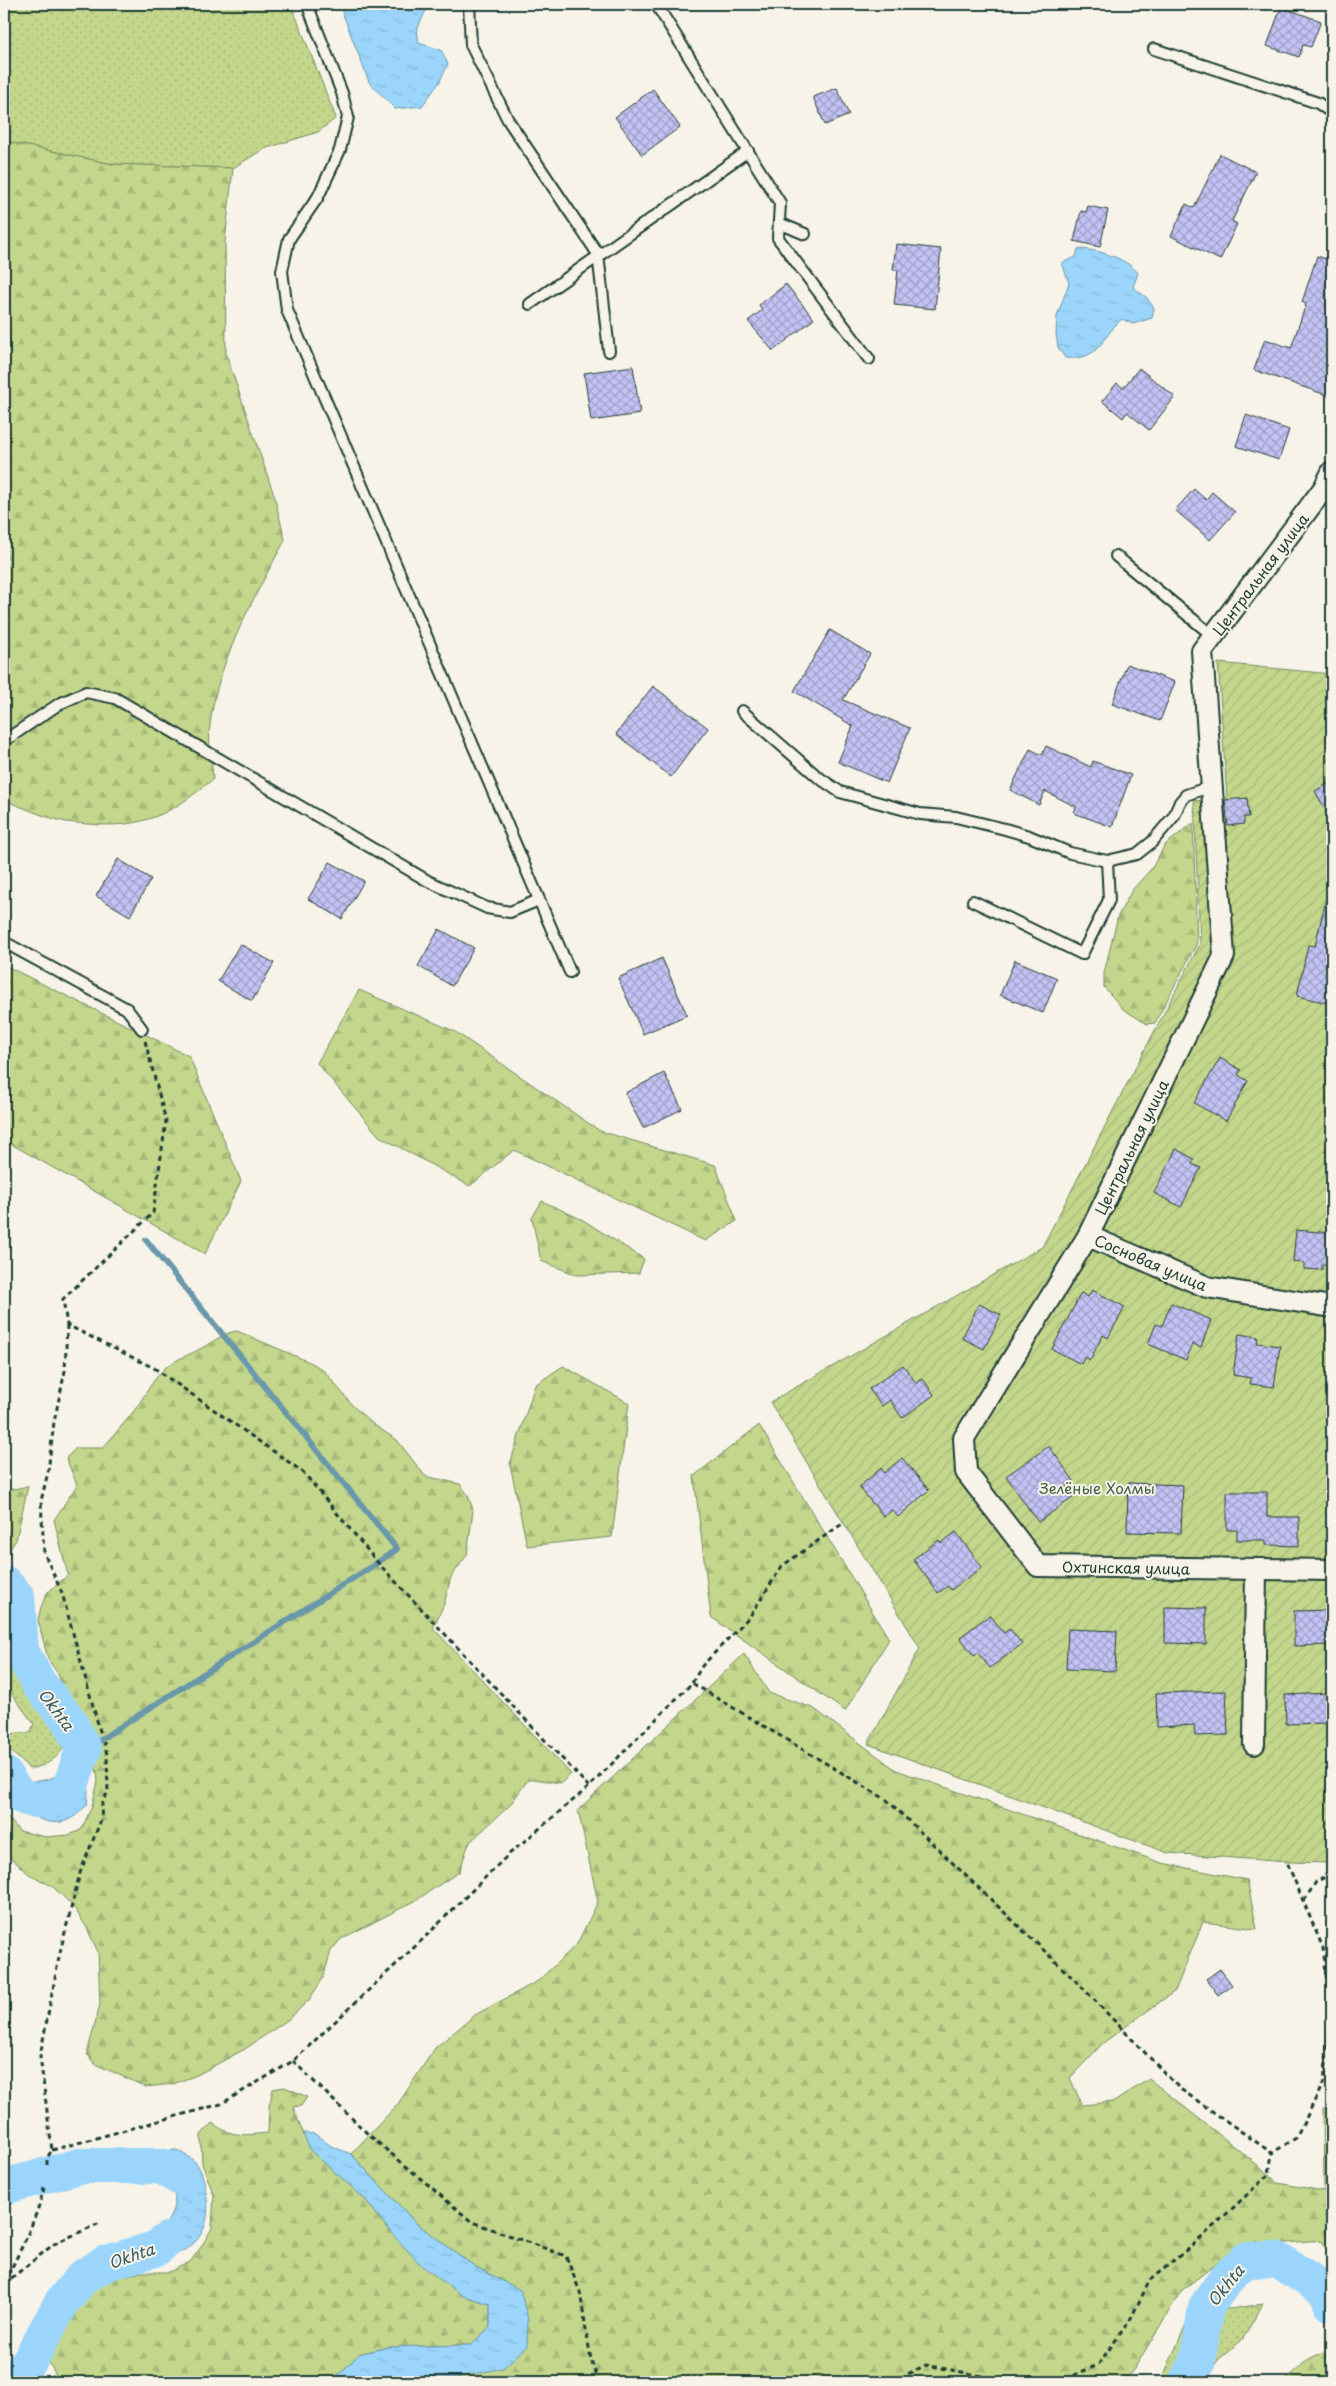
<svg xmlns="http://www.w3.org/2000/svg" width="1336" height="2386" font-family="'Playpen Sans',sans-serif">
	<defs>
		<pattern id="grass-dots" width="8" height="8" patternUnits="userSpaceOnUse" patternTransform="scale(1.25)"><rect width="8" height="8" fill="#c3d68b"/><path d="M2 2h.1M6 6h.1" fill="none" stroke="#a7b979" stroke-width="1.8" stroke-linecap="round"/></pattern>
		<pattern id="forest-firs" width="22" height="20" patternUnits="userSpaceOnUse" patternTransform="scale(1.25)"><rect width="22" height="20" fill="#c3d68b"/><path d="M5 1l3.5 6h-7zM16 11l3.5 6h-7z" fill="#a7b979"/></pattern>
		<pattern id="garden-furrows" width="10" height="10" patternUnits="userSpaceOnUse" patternTransform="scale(1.25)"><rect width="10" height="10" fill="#c3d68b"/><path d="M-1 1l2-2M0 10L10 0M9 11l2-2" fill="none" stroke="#a7b979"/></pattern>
		<pattern id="water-ripples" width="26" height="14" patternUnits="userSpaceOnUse" patternTransform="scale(1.25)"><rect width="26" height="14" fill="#9bd5fb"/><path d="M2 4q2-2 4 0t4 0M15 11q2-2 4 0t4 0" fill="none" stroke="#85b8d8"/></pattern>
		<pattern id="building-cross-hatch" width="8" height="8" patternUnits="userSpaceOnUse" patternTransform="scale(1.25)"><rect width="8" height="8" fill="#c4c2f4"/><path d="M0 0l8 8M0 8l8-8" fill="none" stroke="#9f9fc6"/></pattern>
	</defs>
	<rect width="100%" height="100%" fill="#f7f3e8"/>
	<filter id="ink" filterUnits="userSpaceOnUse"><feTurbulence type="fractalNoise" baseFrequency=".02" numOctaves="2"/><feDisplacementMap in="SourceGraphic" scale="10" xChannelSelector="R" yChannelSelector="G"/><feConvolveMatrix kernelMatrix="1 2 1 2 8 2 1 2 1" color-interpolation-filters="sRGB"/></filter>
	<g filter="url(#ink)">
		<g fill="url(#grass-dots)" stroke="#718a60">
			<path d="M4,4H291L336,118L318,132L264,149L233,168L112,164L4,141Z"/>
			<path d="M4,1656C27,1683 53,1714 63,1749C53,1762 45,1766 29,1769C20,1757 4,1751 4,1735L17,1733H30L34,1724L4,1684Z"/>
			<path d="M1263,2304L1242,2340L1218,2360L1203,2382H1157L1162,2379L1192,2311L1206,2307L1230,2309Z"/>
		</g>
		<g fill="url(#forest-firs)" stroke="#718a60">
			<path d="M4,141L112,164L233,168L225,242L226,354L274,495L285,540C255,596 217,661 210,725C208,742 212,761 213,779C171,814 144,829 88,824C78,823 67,823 58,820C39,815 22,807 4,800Z"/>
			<path d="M1193,823L1197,943L1155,1023L1147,1024L1123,1009L1104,987V973L1118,916L1132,890L1152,868L1165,845Z"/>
			<path d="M4,965L189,1056L241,1181L205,1254L4,1140Z"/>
			<path d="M359,990L454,1031L600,1131L715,1165L737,1221L705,1241L514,1150L470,1186L379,1136L317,1063Z"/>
			<path d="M542,1201L583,1220L644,1259L639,1273L577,1275L541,1261L532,1218Z"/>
			<path d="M237,1331L314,1364L325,1372L353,1406L374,1425L397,1440L425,1476L460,1484L468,1495L473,1510L467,1555L451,1577L444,1604L433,1628L571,1774L561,1783L534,1779L527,1781L510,1805L469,1843L459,1872L415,1901L341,1939L331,1951L323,1978L309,2000L289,2019L245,2049L197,2075L173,2084L146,2087L95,2064L87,2054L100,2004L98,1952L87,1928L73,1906L52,1886L29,1874L4,1852V1812L19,1831L46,1837L69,1835L81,1830L92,1806L98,1781L92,1742L70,1709L58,1674L48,1659L38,1620L41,1607L47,1593L68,1575L54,1520L77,1485L66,1458L76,1448H103C112,1437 121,1427 130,1416C143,1401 151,1380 166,1367C177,1359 189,1355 200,1349C214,1342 222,1333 237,1331Z"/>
			<path d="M563,1366L629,1403L612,1537L527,1546L510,1464L535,1385Z"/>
			<path d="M759,1425L889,1639L845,1711L711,1617L694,1476Z"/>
			<path d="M28,1486L16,1540L4,1558V1491Z"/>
			<path d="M744,1654L769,1693L813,1708L896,1770L1162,1863L1247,1880L1257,1929L1203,1922L1175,1991L1103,2043L1070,2078L1082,2105L1114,2102L1149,2079L1269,2174L1277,2183L1324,2191L1323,2109L1332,2110V2257L1321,2240L1238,2247L1181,2291L1134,2369L1123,2382H390L416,2377L450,2379L520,2290L474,2266L416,2223L351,2154L398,2104L435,2048L475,2015L538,1981L577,1944L598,1902L578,1810Z"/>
			<path d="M285,2087L307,2097L301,2106L293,2107L310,2150L365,2199L392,2234L463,2296L490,2304V2327L471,2345L389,2347L359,2354L332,2382H59L47,2358L57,2321L91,2290L109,2279L142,2272H169L190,2262L201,2247L212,2228L214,2195L202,2164L201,2135L212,2123C233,2138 244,2135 268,2133L269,2107L273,2089Z"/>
			<path d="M1332,2349V2382H1284L1307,2360Z"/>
		</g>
		<path fill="url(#garden-furrows)" stroke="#718a60" d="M1218,663L1332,674V1863L1287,1862L1168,1853L868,1744L920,1648L770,1402L1042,1247L1200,944L1194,801L1227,798Z"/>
		<g fill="url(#water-ripples)" stroke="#6998ab">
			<path d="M339,4H429L417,29L419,43L441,50L448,64L439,83L422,106L395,109L369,82Z"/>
			<path d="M1078,249C1096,249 1127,258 1138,273L1133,287L1146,297L1154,308L1152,318L1133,324L1122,319C1100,338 1101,361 1065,358L1058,347L1056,334L1057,316L1069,283L1062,263L1076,257Z"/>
			<path d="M79,1737C89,1757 89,1784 87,1805C80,1812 74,1818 65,1821C39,1830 4,1798 4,1771C8,1774 12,1778 17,1779C29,1784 52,1781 62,1772C72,1765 75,1748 79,1737Z"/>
			<path d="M303,2133L315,2134L331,2146L351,2154L416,2223L474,2266L520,2290L528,2319L527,2346L503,2368L450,2379L416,2377L390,2382H332L359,2354L389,2347L471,2345L490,2327V2304L463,2296L422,2266L392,2234L365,2199L310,2150Z"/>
			<path d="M177,2150C183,2154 192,2158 196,2163C202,2170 205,2184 206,2193C217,2248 170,2266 123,2257C134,2252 148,2247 156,2238C169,2224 184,2195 168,2178C160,2169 144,2168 132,2165L160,2151Z"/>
		</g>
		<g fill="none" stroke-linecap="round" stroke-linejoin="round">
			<path stroke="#6998ab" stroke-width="6" d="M84,1750L371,1567L397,1549L146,1240"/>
			<g stroke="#9bd5fb" stroke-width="36">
				<path d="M4,1583L17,1597L21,1651L39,1684L70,1722L84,1750C77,1762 74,1784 65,1794C60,1798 53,1800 47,1800C22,1802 16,1794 4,1774"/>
				<path d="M4,2187L79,2166H161L178,2177"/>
				<path d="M13,2382L30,2360L62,2302L83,2277L106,2263L155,2249L167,2240"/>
				<path d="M1186,2382L1197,2364L1206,2307L1226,2279L1246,2260L1276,2259L1330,2293L1332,2304"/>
			</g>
		</g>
		<g fill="url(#building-cross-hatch)" stroke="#1f3d34">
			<path d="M1281,7L1321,21L1311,47L1303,45L1299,57L1267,46Z"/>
			<path d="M837,88L849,115L825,125L813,97Z"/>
			<path d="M653,89L680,127L642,155L615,117Z"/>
			<path d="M1220,154L1256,172L1232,221L1237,224L1220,260L1171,236L1186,204L1194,208Z"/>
			<path d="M1088,206L1108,210L1100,247L1074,241L1081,211L1086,212Z"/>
			<path d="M896,244L941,249L935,309L894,305L898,270H893Z"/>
			<path d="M1317,256L1332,261V397L1254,370L1265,339L1291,348L1306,304L1302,302Z"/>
			<path d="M786,284L814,319L773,351L748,321L762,310L759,305Z"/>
			<path d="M633,366L640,414L591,421L584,373Z"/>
			<path d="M1139,368L1175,397L1149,430L1127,412L1123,418L1102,401L1117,383L1123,388Z"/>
			<path d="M1246,415L1289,430L1279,460L1236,446Z"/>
			<path d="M1194,489L1206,500L1212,492L1235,512L1210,540L1175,510Z"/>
			<path d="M830,630L870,654L843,700L910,728L887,783L838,762L853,726L794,691Z"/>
			<path d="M1127,664L1175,682L1160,721L1112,704Z"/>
			<path d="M653,686L708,728L671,777L616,734Z"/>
			<path d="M1046,746L1091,767L1093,761L1131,775L1112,827L1074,813L1076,807L1045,791L1039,805L1010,790L1030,749L1042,755Z"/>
			<path d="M1332,781V822L1315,791Z"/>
			<path d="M1247,798L1249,817H1244V824L1228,826L1225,800Z"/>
			<path d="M118,859L151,879L130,916L96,896Z"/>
			<path d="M330,862L364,881L342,919L308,899Z"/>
			<path d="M1326,899L1332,900V1004L1297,996L1308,945L1315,946Z"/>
			<path d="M439,929L474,948L452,986L418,966Z"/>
			<path d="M240,944L274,963L252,1001L218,981Z"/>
			<path d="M662,958L687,1015L643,1034L618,978Z"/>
			<path d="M1015,960L1057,978L1043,1013L1000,995Z"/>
			<path d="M1220,1058L1241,1070L1238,1075L1248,1081L1226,1121L1194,1103Z"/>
			<path d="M664,1073L682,1109L643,1128L625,1093Z"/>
			<path d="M1176,1149L1194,1159L1192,1164L1201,1168L1181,1207L1154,1193Z"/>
			<path d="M1296,1230L1332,1233V1265L1322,1264V1270L1304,1269V1263L1293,1262Z"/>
			<path d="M1092,1290L1125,1307L1108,1338L1103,1335L1090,1360L1085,1357L1081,1364L1052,1349L1081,1293L1088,1297Z"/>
			<path d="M1171,1303L1211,1320L1201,1347L1193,1344L1186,1360L1148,1344L1156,1324L1162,1326Z"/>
			<path d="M979,1304L1001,1315L984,1349L962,1338Z"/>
			<path d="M1239,1334L1258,1337L1257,1343L1280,1346L1274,1387L1250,1384L1251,1378L1233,1375Z"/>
			<path d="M903,1365L916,1383L923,1379L934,1395L902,1418L890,1400L882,1406L869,1389Z"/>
			<path d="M1049,1446L1074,1481L1066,1487L1074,1497L1038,1522L1006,1476Z"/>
			<path d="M902,1458L929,1490L898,1517L892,1510L884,1517L859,1487L881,1468L884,1473Z"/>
			<path d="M1128,1483L1183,1485L1181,1533L1127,1532Z"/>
			<path d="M1227,1492H1267V1517H1299V1546L1266,1545V1540H1237V1530H1227Z"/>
			<path d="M956,1532L982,1567L951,1590L948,1586L938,1593L913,1559L939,1540L941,1543Z"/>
			<path d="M1165,1607L1206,1608V1644L1165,1643Z"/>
			<path d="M1332,1610V1645L1294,1646V1611Z"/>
			<path d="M990,1615L1004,1633L1010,1629L1022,1644L990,1668L978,1653L974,1656L960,1637Z"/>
			<path d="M1068,1629L1117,1631L1115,1671L1066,1669Z"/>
			<path d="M1226,1691L1228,1735L1195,1736L1194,1725L1157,1727L1156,1693Z"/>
			<path d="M1332,1693V1723L1286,1724L1285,1695Z"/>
			<path d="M1220,1969L1232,1985L1218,1995L1206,1979Z"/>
		</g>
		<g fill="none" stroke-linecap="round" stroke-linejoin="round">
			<g stroke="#1f3d34" stroke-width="14">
				<g id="lane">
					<path d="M307,4L342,93L348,117L340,150L318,197L289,239L282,271L287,310L570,972"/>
					<path d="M469,4L471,45L508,120L598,254L609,351"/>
					<path d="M656,4L780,203L778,238L869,359"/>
					<path d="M1154,49L1318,103L1332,113"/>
					<path d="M779,223L805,234"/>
					<path d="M530,304L748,151"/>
					<path d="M1116,556L1213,636"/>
					<path d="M742,711L818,777L840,792L920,814L956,817L1005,829L1029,836L1070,853L1107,861L1137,854L1152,842L1174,816L1180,802L1186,795L1212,786"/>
					<path d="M4,741L59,704L86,692L115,698L428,881L487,908L510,912L539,900"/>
					<path d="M973,901L1082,954L1109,900L1107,861"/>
					<path d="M4,942L127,1009L142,1029"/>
				</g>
			</g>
			<g stroke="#1f3d34" stroke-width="24">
				<g id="street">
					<path d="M1332,472L1324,488L1202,651L1224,956L1088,1236L964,1438L966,1472L1038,1566L1332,1570"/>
					<path d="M1088,1236L1207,1287L1332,1307"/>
					<path d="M1254,1744L1256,1569"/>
				</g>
			</g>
			<g stroke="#1f3d34" stroke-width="3" stroke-dasharray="5 4" stroke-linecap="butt">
				<path d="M145,1041L166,1121L153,1213L63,1299L67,1325L154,1368L303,1472L379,1564L589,1787"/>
				<path d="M67,1325L65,1371L54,1422L48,1472L41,1501L44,1553L62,1593L101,1735"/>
				<path d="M692,1683L702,1666L750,1616L782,1566L842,1524"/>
				<path d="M1304,1901L1316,1882L1332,1873"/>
				<path d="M293,2061L369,2135L472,2222L566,2256L580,2292L591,2360L599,2382"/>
				<path d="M52,2150L221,2104L293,2061L422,1940L508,1855L589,1787L692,1683L887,1800L1078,1983L1179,2088L1272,2153L1296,2138L1324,2082L1331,2012L1323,1948L1286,1860"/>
				<path d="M47,2165V2158L52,2150L40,2056L60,1952L80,1873L101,1820L102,1803L108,1792L107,1755L104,1742"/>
				<path d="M4,2283C20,2251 37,2219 45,2184"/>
				<path d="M4,2284L54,2244L100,2223"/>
				<path d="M892,2382L926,2365L1012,2382"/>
				<path d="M1057,2382L1098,2365L1130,2320L1150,2280L1200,2239L1269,2174L1272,2153"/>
			</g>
			<use href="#lane" stroke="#f7f3e8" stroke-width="10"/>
			<use href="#street" stroke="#f7f3e8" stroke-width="20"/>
		</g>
	</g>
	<g text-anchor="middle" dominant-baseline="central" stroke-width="4" stroke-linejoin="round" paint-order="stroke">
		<g font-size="15" fill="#1f3d34" stroke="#f7f3e8">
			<text transform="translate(1260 574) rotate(-53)">Центральная улица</text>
			<text transform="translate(1131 1147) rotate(-64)">Центральная улица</text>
			<text transform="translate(1151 1262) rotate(23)">Сосновая улица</text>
			<text transform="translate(1126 1567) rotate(1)">Охтинская улица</text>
		</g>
		<g font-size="15" fill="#405c45" stroke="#f7f3e8">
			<text x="1097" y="1487">Зелёные Холмы</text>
		</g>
		<g font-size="16" font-style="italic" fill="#385b5c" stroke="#f7f3e8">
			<text transform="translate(57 1709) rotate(53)">Okhta</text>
			<text transform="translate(131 2255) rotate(-19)">Okhta</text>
			<text transform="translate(1225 2285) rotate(-51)">Okhta</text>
		</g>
	</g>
	<rect width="1336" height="2386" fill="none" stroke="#f7f3e8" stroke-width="20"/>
	<rect x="10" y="10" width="1316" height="2366" fill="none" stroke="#1f3d34" stroke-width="2" filter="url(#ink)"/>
</svg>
